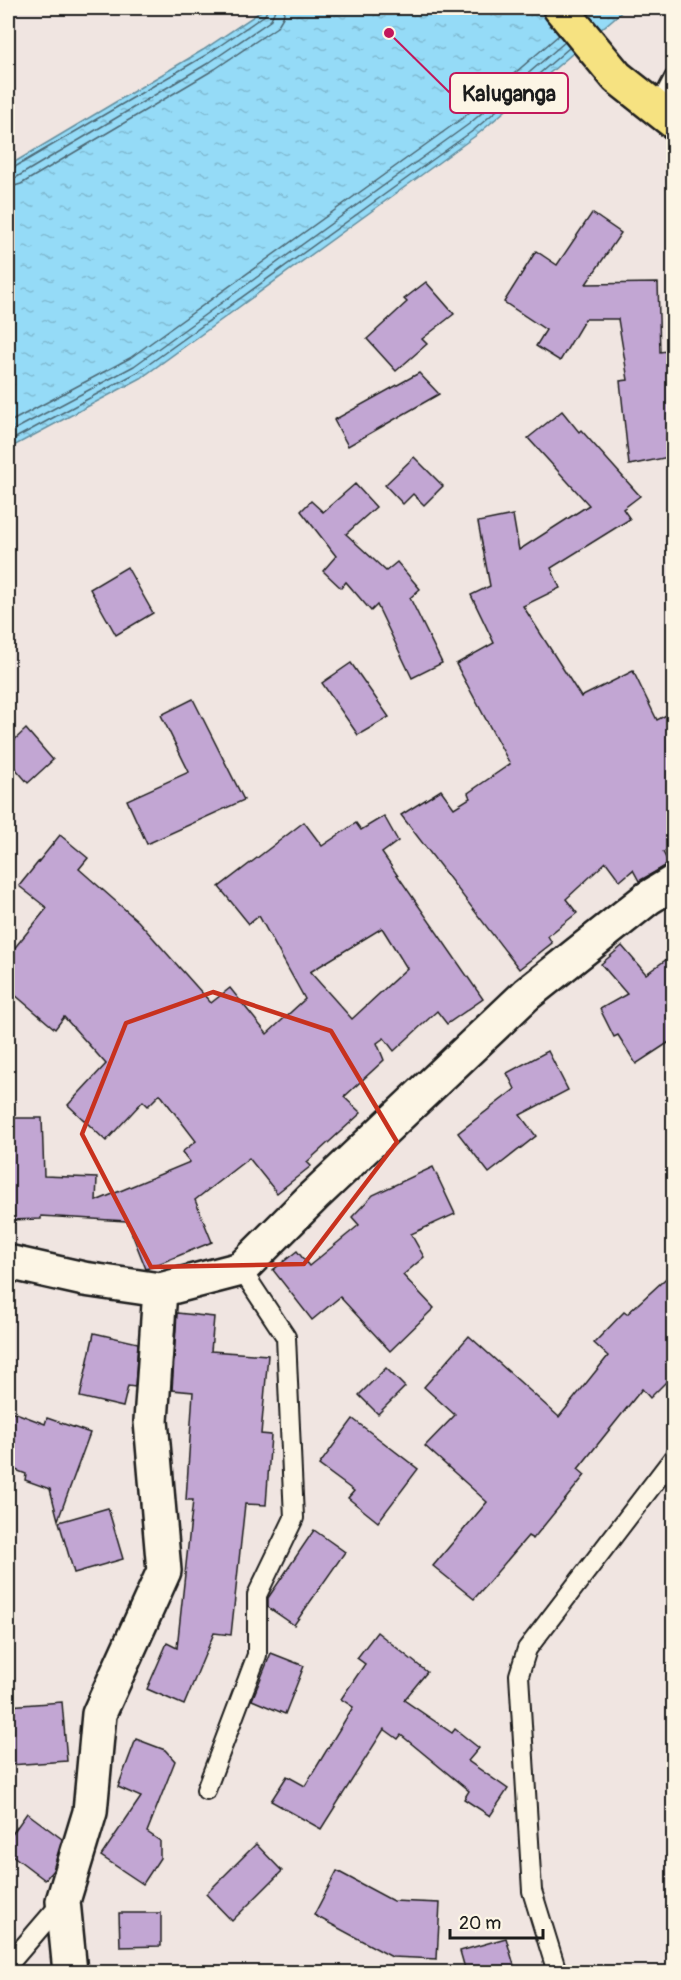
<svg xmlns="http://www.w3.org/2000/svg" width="681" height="1980" font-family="Pangolin,sans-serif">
	<defs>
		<pattern id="water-ripples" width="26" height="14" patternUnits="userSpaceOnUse" patternTransform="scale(1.5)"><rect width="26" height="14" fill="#95dbf7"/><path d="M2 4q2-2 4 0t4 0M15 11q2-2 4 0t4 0" fill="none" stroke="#80bbd3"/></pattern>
	</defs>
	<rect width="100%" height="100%" fill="#f0e5e1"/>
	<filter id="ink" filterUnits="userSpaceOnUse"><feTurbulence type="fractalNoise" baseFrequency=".0167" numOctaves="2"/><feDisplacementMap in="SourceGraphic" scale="12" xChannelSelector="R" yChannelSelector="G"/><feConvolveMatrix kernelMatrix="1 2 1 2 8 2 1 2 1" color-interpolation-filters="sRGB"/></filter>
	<g filter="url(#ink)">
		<path fill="url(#water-ripples)" stroke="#658f9f" stroke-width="1.5" d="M266,8H626L478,134L141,378L8,449V166L203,50Z"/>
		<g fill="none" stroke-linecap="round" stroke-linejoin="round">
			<g stroke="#4c6874" stroke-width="1.5">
				<path d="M8,171L206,55L265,15L268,8"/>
				<path d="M8,179L17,177L210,62L270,21L276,8"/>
				<path d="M8,188L21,184L215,69L277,27L283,17L285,8"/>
				<path d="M8,423L130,358L464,117L559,35"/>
				<path d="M8,433L134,366L469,124L565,42"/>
				<path d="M8,442L138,372L474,130L569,48"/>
			</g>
		</g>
		<g fill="#c2a6d3" stroke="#1c1c1c" stroke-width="1.5" fill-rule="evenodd">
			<path d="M592,213L621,233L586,284L658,283L660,352L674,350V456L629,465L620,381L628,380L618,319H585L560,361L536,346L546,330L504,302L536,251L557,265Z"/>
			<path d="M426,282L454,314L422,339L427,344L396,371L367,339L407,302L404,299Z"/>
			<path d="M419,373L439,394L348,446L334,420Z"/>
			<path d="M562,411L579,432L581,430L640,496L623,509L630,519L551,568L560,588L523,606L581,697L633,671L657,720L674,711V847L663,852L669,864L639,881L633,870L620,881L606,862L566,899L577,913L548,936L552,943L519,969L401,815L441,790L454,808L470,798L468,793L510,764L456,664L494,643L471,595L490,586L478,522L513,515L519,550L589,505L528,438Z"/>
			<path d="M414,457L443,486L424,505L413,494L403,504L385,485Z"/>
			<path d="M355,484L376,507L346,534L386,571L397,562L420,589L410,598L442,663L412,678L377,605L371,611L346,582L341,588L323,571L336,556L301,511L311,501L323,512Z"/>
			<path d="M127,567L153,613L116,635L90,589Z"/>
			<path d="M351,663L389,717L358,735L322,683Z"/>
			<path d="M193,699L244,800L147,844L127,800L189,772L161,715Z"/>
			<path d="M26,729L53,760L28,783L8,760V746Z"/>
			<path d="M384,816L398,841L382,853L483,999L447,1024L437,1011L394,1051L384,1038L377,1043L384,1060L344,1097L361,1113L307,1162L311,1166L277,1193L249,1158L195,1200L212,1242L146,1269L127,1221L41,1216V1219L8,1220V1118H42L44,1176L97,1178L96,1201L190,1162L182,1152L196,1141L160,1094L148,1106L143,1101L106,1141L68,1105L106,1064L64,1017L55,1029L8,989V956L47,908L19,886L60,835L88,858L79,869L138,921L211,1003L230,988L267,1034L305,999L259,916L249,924L219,887L304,822L322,846L356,823L361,830ZM382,928L407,968L352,1019L310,972Z"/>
			<path d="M622,946L646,974L674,954V1039L636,1064L618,1035L614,1037L600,1009L627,994L601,964Z"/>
			<path d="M548,1051L568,1090L520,1115L536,1136L489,1173L458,1133L515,1089L507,1073Z"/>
			<path d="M433,1167L455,1214L411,1234L424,1257L403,1275L434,1308L390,1351L340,1297L312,1320L273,1270L297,1251L309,1266L359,1225L352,1217L373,1195Z"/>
			<path d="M674,1271V1374L650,1398L642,1389L578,1469L585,1475L533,1539L528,1536L474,1599L433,1566L487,1502L425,1446L455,1415L424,1387L469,1336L559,1417L608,1356L594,1343L624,1312L627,1314Z"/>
			<path d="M177,1313L214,1317L211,1351L268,1355L261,1434L271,1435L266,1505L245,1504L231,1635L214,1633L184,1705L147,1689L167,1643L177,1648L193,1500H186L193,1392L172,1390Z"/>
			<path d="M94,1333L138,1343L135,1387L128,1386L123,1407L80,1397Z"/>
			<path d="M386,1368L405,1387L378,1414L359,1395Z"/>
			<path d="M8,1410L45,1424L47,1418L90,1433L58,1520L50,1489L25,1480L26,1474L8,1467Z"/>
			<path d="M353,1419L418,1469L378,1522L348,1498L354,1491L319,1465Z"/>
			<path d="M108,1508L123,1559L74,1573L59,1522Z"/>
			<path d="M314,1530L345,1552L294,1625L268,1607V1598Z"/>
			<path d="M377,1632L427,1672L404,1700L452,1733L455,1729L479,1748L468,1761L508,1789L490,1816L464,1799L469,1791L401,1735L398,1739L384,1729L321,1829L271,1801L287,1776L305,1786L353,1707L341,1699L365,1664L357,1658Z"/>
			<path d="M271,1653L304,1666L285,1714L252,1700Z"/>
			<path d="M62,1702L67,1761L10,1765L8,1706Z"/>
			<path d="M136,1739L165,1750L175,1761L147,1832L160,1841V1858L143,1884L101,1856L141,1797L118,1787Z"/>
			<path d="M27,1813L62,1839L53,1870L45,1880L8,1852V1840Z"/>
			<path d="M256,1844L282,1871L232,1921L206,1894Z"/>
			<path d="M337,1871L393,1901L440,1903L437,1959L392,1957L314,1915Z"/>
			<path d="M119,1913H161V1946L120,1947Z"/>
			<path d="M506,1938L516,1972H466L460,1951Z"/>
		</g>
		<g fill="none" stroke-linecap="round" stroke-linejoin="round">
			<g stroke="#1c1c1c" stroke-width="22">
				<g id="service">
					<path d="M657,110L674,78"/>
					<path d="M206,1790L257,1655V1595L294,1518L286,1337L241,1269"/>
					<path d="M8,1965L63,1901"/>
					<path d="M557,1972L532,1891L519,1675L527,1649L674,1457"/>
				</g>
			</g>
			<g stroke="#1c1c1c" stroke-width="38">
				<path id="minor" d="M70,1972L63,1901L90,1812L99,1714L164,1571L151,1421L160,1290"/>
			</g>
			<g stroke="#1c1c1c" stroke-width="38">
				<path id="tertiary" d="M8,1262L84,1279L160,1290L241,1269L314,1196L527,994L648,898L674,882"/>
			</g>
			<g stroke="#1c1c1c" stroke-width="38">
				<path id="primary" d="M560,8L617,77L674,122"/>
			</g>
			<use href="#service" stroke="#fcf5e5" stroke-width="18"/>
			<use href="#minor" stroke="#fcf5e5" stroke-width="33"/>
			<use href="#tertiary" stroke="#fcf5e5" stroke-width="33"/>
			<use href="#primary" stroke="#f6e281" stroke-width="33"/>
		</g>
	</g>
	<path fill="none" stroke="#c8321e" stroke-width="4.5" stroke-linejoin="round" d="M213,992L331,1031L397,1142L304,1264L151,1267L82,1134L126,1023Z"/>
	<path fill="none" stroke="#c2185b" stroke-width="2" d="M389 33L450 93"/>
	<circle fill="#c2185b" stroke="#fcf5e5" stroke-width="2" cx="389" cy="33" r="6"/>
	<rect fill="#fcf5e5" stroke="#c2185b" stroke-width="2" x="450" y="73" width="118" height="40" rx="6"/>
	<g font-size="22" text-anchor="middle" font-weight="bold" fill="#1c1c1c">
		<text x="509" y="101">Kaluganga</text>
	</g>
	<rect width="681" height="1980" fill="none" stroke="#fcf5e5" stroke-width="30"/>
	<rect x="15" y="15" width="651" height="1950" fill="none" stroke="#1c1c1c" stroke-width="2" filter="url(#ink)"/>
	<path d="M450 1929v9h93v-9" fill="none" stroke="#1c1c1c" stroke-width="3"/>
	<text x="459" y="1929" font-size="18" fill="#1c1c1c" stroke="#fcf5e5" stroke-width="4.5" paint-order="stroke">20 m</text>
</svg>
